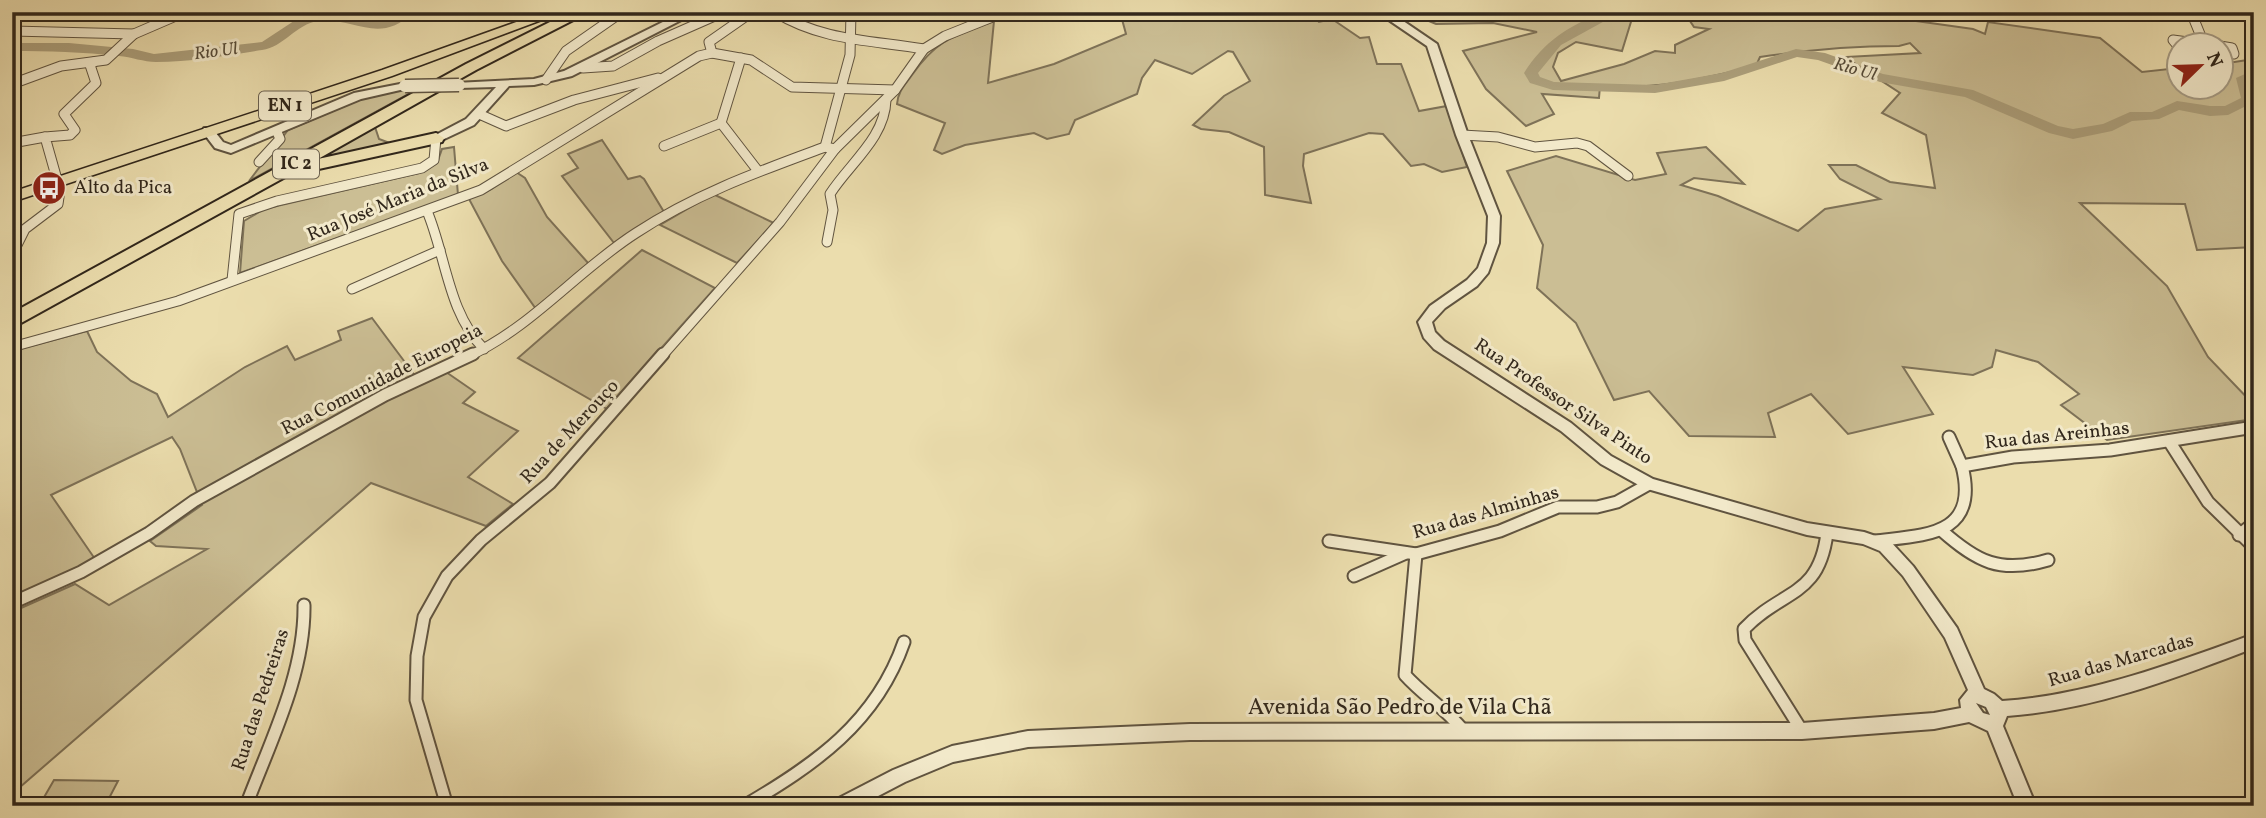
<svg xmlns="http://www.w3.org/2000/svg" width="2266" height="818" font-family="Vollkorn,serif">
	<rect width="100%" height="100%" fill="#ebddad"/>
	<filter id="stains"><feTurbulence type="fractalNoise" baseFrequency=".00286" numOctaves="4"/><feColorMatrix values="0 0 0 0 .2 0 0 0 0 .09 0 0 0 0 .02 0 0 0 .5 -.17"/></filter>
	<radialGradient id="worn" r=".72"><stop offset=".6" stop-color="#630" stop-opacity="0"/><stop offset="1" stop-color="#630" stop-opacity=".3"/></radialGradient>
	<g fill="#cbbe94" stroke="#7e7258" stroke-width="2">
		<path d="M341,12H404C382,30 363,28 341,12Z"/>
		<path d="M1120,12H1324L1316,19L1319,22L1332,19L1360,38L1369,37L1377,64H1401L1419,111L1447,106L1467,167L1442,172L1424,164L1411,166L1383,134L1369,133L1304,154L1303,166L1311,203L1265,195L1264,147L1229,132L1201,129L1193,125L1224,96L1250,81L1233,52L1228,51L1192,74L1155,60L1142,78L1137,94L1075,120L1069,134L1047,139L1034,133L965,145L942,154L934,150L945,123L897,104C898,91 905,85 912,75C937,39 954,36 994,21L988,83L1054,64L1126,34Z"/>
		<path d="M1407,12H1634L1622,51L1576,42L1558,53L1553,67L1561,81L1624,64L1655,51L1675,53V45L1709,29L1694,27L1684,12H1852L1973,29L1985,34L1988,22L2100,38L2142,72L2178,68V88H2220L2221,64L2254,59V247L2197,250L2185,204L2080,203L2167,286L2208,357L2254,405V419L2107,440L2061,405L2079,394L2038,362L1996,350L1992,367L1973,375L1903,367L1933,414L1848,434L1811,394L1768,413L1775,437L1689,436L1649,391L1614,400L1576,323L1537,288L1543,245L1507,171L1556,156L1635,180L1666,174L1657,153L1706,147L1744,184L1694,178L1681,185L1718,196L1798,231L1825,209L1880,199L1840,179L1829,165H1856L1890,182L1935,188L1926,135L1882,113L1900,93L1845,57L1920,53L1910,43L1899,46C1851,46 1807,50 1760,57L1756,66C1703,79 1654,90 1600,86L1599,98L1542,94L1554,114L1526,126L1486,89L1463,51L1537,32L1493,23L1436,24Z"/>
		<path d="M405,89L416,90L249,181L288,130L361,99Z"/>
		<path d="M374,124L379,139L395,145L299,166Z"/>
		<path d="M602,140L628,179L640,176L644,179L664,212L614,243L562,176L578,168L568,154Z"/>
		<path d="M454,147L458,195L240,273L244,221L264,209L419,173L437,163L442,149Z"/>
		<path d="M516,172L525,178L547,217L589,264L536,309L502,261L469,199L491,189Z"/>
		<path d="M713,194L774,223L737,263L660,225Z"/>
		<path d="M642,250L715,288L607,409L518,358Z"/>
		<path d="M372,318L416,377L446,372L475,392L463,403L518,431L468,477L513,504L486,526L371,483L12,794V612L75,584L109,605L207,549L156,546L150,541L202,505L180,449L172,437L51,495L95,559L12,599V351L87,331L97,352L131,381L157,394L168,417L245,367L287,346L295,360L341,340L338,331Z"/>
		<path d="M54,780L118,781L105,806H39Z"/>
	</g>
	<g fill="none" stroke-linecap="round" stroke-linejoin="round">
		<g fill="#ac9f7b" fill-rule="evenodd">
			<path d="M325,12C342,14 359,23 376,22C391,20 395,12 413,12C380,46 354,17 318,21C296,24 284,47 262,50C228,55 190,62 156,62C144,62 131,57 119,56C83,52 48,51 12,51V43H69L133,49L154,54L262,42L300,17Z"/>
			<path d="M1603,12H1621L1561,45L1538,73L1540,77L1554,82L1655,85L1722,73L1796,49L1825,53L1883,74L1973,90L2058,126L2073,129L2103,124L2130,112H2152L2177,101L2210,106H2225L2241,98L2236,78L2254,70V79L2250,80L2254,102L2228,115L2210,116L2179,110L2159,119L2132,121L2112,131L2073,139L2049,133L1965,97L1880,82L1818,60L1797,57L1724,81L1655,93L1553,90L1530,83L1524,73C1544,41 1569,26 1603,12Z"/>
		</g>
		<g stroke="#605440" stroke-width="11">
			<g id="minor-far1">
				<path d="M775,12C822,41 871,40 924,49"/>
				<path d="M1043,12L1044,15"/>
				<path d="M2191,12L2204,44"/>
				<path d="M12,31L134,34"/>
				<path d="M2178,46L2173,40L2217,46"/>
				<path d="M2220,46L2232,48L2234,54L2220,53"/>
				<path d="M712,53L709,42L752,12"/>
				<path d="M741,58L721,123L758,171"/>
				<path d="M583,68L613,66L658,41L724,12"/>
				<path d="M546,80L566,51L622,12"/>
				<path d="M12,84L61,66L106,60L134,34L185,12"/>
				<path d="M479,114L506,126L574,100L658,78"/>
				<path d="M1462,135L1498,137L1535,147L1577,143L1588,146L1628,176"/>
				<path d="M12,143L45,137"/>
				<path d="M664,146L721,123"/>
				<path d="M825,147L850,55L851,12"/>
				<path d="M259,162L280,139L277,132"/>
				<path d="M427,211C446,256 448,313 484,349"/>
				<path d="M827,242L833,210L830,194C849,164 885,138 886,100"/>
				<path d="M17,245L25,229L58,204L60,190L45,137L70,135L75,130L64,114L96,83L90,65L94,62"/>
				<path d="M232,280L239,214L277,201L422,168L434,160L436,138"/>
				<path d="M352,289L440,250"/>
				<path d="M12,347L178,301L481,190L699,56L712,53L751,60L792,87L895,90"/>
				<path d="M469,356C532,327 578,270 636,233C695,194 760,171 825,147L835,149"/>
				<path d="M662,356L780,222L835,149L895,90L924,49L945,36L1005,12"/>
			</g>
		</g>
		<g stroke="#605440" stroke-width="15">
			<g id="minor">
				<path d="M1949,437L1962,466"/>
				<path d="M2169,441L2208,502L2254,547"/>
				<path d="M1941,530C1977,562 2000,574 2048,560"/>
				<path d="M2239,535L2254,523"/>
				<path d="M1329,541L1416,554L1500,531L1558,507H1597L1617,502L1649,484"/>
				<path d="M1875,541C1923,535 1980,537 1962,466L2013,457L2110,450L2254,427"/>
				<path d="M1416,554L1405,675C1424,696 1445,708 1463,730"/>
				<path d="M1354,576L1406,553"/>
				<path d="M12,603L81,572L149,533L194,501L385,395L473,354"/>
				<path d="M1802,731L1745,640L1744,629C1782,589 1819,598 1827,533"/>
				<path d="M246,806C270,742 305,674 304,605"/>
				<path d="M447,806L416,700L417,656L424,617L447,576L481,540L550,483L663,354"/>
				<path d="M744,806C814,765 876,723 904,642"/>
			</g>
		</g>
		<g stroke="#605440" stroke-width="4">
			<g id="tertiary">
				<path d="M683,12H697L572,76L534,85L509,86L474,125L440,141L436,142L430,138L466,119L496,87L459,88L455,87V83L534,79L564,71Z"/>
				<path d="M1377,12H1390L1437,44L1468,135L1500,216L1499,243L1488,273L1477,286L1445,308L1432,322L1435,332L1444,341L1571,423L1611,456L1653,479L1807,523L1864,532L1890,541L1913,566L1957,628L1984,689L1994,694L2002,701C2090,695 2171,664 2254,634V648C2173,679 2093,710 2007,716L2003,726L2036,806H2018L1988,731L1969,722L1934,729L1802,739L1190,740L1028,747L953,762L905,782L859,806H832L835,800L893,770L952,746L1028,731L1190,724L1802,723L1934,713L1961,708L1960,700L1968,690L1945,638L1903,576L1880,551L1863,544L1807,535L1644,488L1601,464L1561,431L1434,349L1424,338L1418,322L1430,306L1467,280L1478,268L1487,243L1488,216L1456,135L1427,46ZM1976,703L1986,707L1990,715L1983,713Z"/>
				<path d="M405,83L411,86L409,88L361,99L231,153L215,148L202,131L204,128H212L223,142L231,145L354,93Z"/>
			</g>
		</g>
		<g stroke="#31271b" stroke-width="3">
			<path id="primary" d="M544,12H563L392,76L12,202V192L382,70Z"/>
		</g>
		<g stroke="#31271b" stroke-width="4">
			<path id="trunk" d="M570,12H589L476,70L318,159L436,133L444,138L442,142L305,172L298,170L12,328V313L466,64Z"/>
		</g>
		<use href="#minor-far1" stroke="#f2e9ca" stroke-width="9"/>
		<use href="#minor" stroke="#f2e9ca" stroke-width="11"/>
		<use href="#tertiary" fill="#f2e9ca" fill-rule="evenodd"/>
		<use href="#primary" fill="#ebddad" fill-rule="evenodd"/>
		<use href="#trunk" fill="#ebddad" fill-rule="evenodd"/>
		<g stroke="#605440" stroke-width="15" stroke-linecap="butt">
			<path id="tertiary-bridge" d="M405,86L459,85"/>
		</g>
		<use href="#tertiary-bridge" stroke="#f2e9ca" stroke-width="12"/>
	</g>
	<defs>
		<g id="bus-disc" transform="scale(1.75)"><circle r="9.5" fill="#8f2418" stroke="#f2e9ca"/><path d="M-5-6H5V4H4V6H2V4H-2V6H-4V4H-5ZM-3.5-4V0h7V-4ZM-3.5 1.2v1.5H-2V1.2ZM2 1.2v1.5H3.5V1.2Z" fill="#fff"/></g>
	</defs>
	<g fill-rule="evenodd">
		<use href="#bus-disc" x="49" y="188"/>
	</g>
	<g text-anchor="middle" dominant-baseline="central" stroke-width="6" stroke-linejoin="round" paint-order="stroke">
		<g font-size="18" font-style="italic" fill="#564b38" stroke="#f2e9ca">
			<text transform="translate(216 52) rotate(-7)">Rio Ul</text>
			<text transform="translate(1855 70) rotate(16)">Rio Ul</text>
		</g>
		<g fill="#f2e9ca" stroke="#6b6150" stroke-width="2">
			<rect x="259" y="91.5" width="52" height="29" rx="5"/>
			<rect x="273" y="149.5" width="46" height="29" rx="5"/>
		</g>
		<g font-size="18" font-weight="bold" fill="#31271b">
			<text x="285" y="106">EN 1</text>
			<text x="296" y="164">IC 2</text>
		</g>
		<g font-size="19" fill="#31271b" stroke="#f2e9ca" text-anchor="start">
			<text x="74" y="188">Alto da Pica</text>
		</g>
		<g font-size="19" fill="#31271b" stroke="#f2e9ca">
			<text transform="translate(398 200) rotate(-22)">Rua José Maria da Silva</text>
			<text transform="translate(382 380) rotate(-27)">Rua Comunidade Europeia</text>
			<text transform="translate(1563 402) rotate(34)">Rua Professor Silva Pinto</text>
			<text transform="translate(570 432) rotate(-47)">Rua de Merouço</text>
			<text transform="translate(2057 436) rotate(-6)">Rua das Areinhas</text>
			<text transform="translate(1486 513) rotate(-16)">Rua das Alminhas</text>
			<text transform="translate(2121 661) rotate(-16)">Rua das Marcadas</text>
			<text transform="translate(261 700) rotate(-72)">Rua das Pedreiras</text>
		</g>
		<g font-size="23" fill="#31271b" stroke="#f2e9ca">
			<text x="1400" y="708">Avenida São Pedro de Vila Chã</text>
		</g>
	</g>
	<rect width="2266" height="818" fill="none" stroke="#ebddad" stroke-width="42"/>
	<rect x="14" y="14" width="2238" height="790" fill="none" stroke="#31271b" stroke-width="3.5"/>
	<rect x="21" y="21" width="2224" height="776" fill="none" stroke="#31271b" stroke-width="2"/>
	<g transform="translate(2200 66) rotate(67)"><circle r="33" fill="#f2e9ca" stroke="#a59b84" stroke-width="2"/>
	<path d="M0-5L12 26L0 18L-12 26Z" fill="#8f2418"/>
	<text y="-10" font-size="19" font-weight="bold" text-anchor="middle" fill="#31271b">N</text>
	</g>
	<rect width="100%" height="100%" filter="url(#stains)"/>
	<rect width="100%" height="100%" fill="url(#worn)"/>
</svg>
